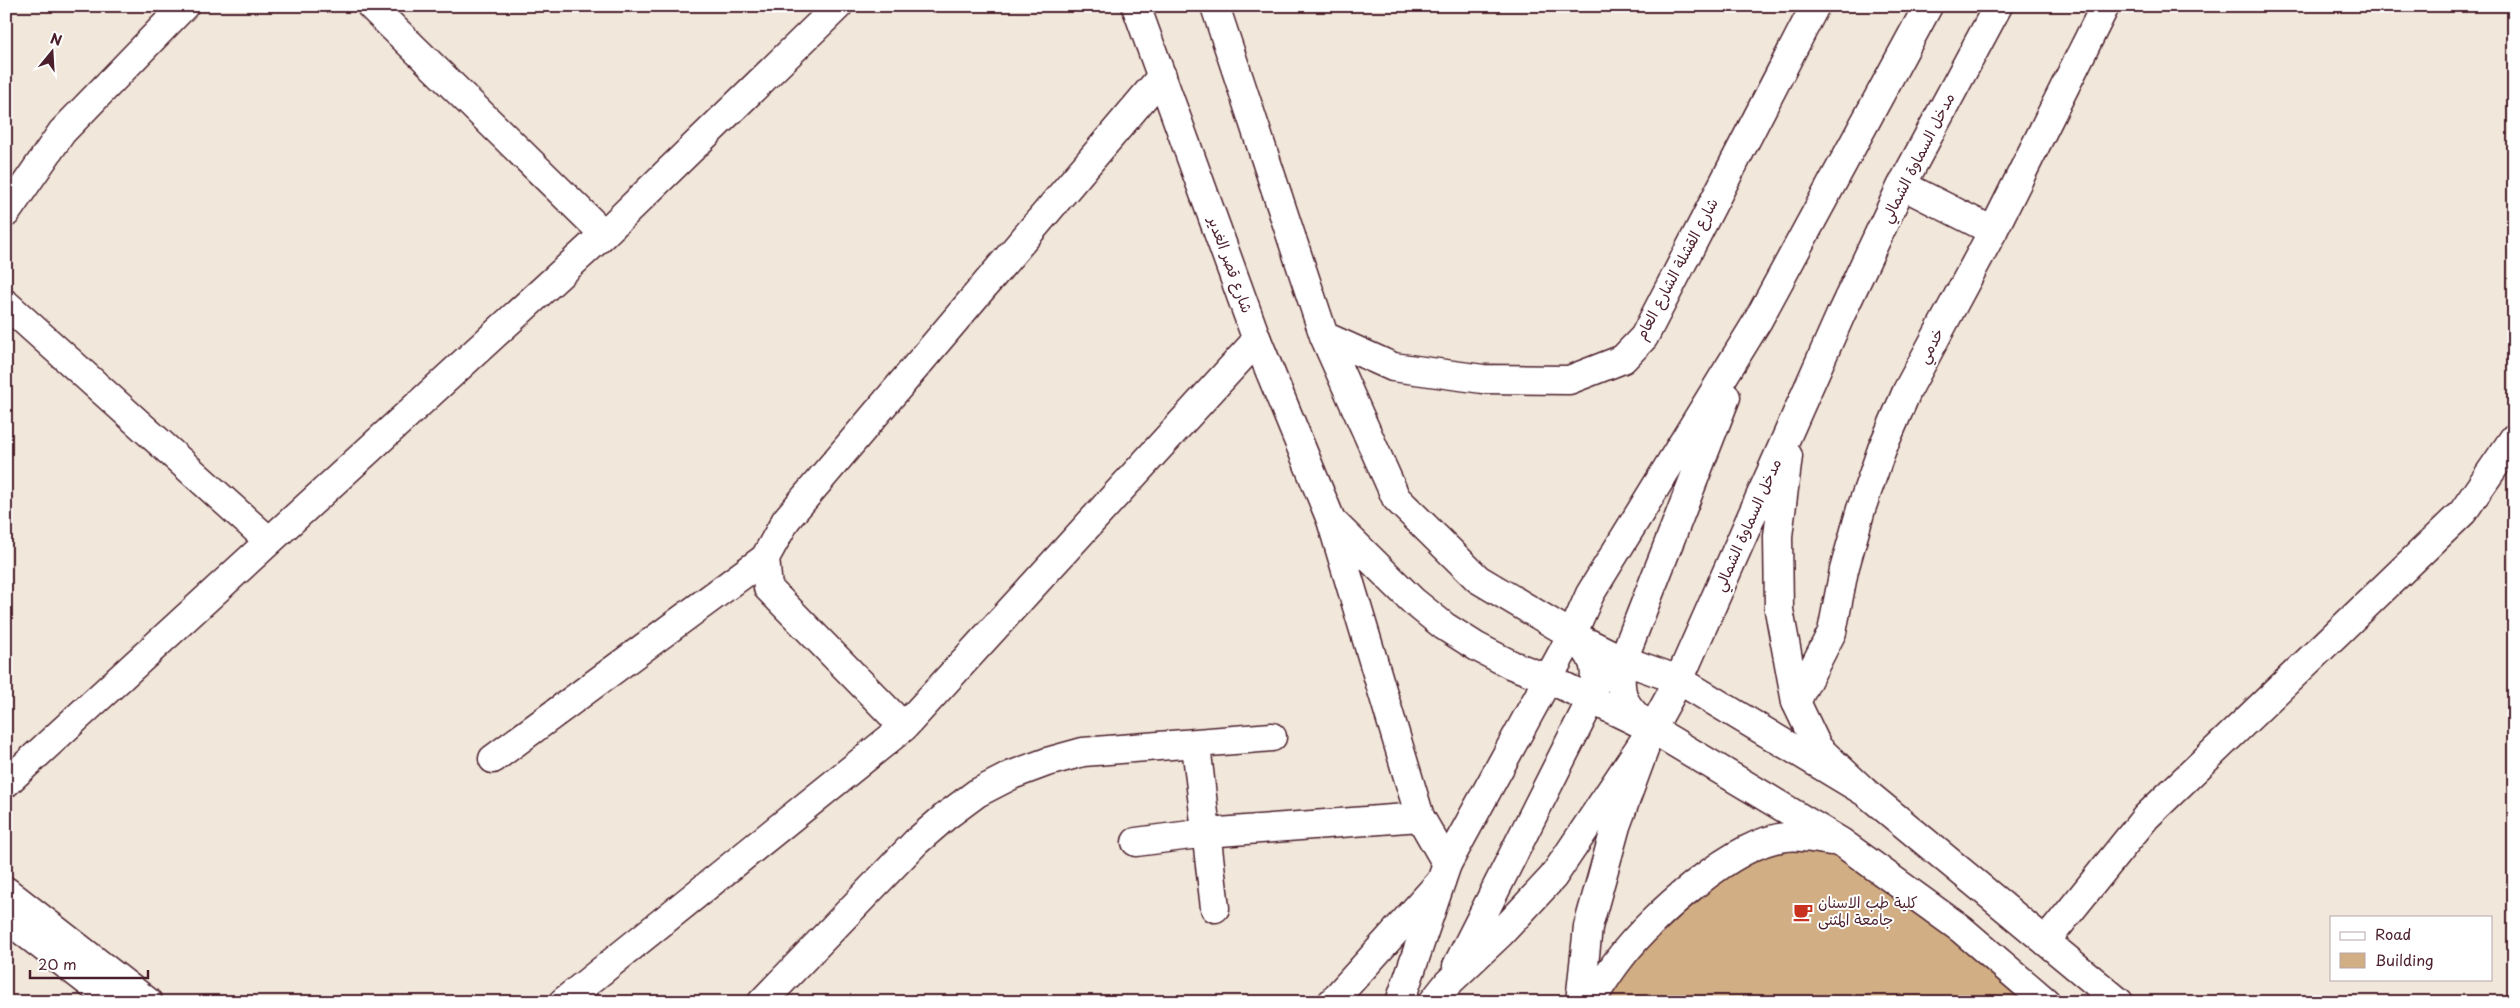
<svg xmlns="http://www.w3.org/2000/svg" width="2520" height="1008" font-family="'Playpen Sans','Playpen Sans Arabic',sans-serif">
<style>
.building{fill:#d1ae84;stroke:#4a1f2b}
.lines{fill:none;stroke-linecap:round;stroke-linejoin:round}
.minor-casing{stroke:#4a1f2b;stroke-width:31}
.major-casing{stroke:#4a1f2b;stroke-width:31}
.highway-casing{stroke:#4a1f2b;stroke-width:31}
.minor{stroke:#fff;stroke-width:28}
.major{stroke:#fff;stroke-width:28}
.highway{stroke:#fff;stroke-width:28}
.labels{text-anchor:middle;stroke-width:4;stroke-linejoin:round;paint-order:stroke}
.street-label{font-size:15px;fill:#4a1f2b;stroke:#fff}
.poi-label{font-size:15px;fill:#4a1f2b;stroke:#fff;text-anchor:start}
</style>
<rect width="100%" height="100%" fill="#f1e7da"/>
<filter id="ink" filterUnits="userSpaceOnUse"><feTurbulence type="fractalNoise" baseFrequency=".02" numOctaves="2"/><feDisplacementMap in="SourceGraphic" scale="10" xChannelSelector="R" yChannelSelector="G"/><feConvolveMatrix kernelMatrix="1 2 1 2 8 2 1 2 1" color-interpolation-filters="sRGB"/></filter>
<g filter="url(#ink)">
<path class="building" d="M1822,841L2035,1002H1596L1702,890L1755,856Z"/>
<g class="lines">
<defs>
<path id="minor" d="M371,6L604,234
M6,213L62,132L184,6
M6,304L269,541
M904,727L768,588L765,558L786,520L1162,76
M1196,745L1215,908
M493,759L765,558
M6,783L604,234L838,6
M1136,842L1206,833L1420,817
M2046,941L2146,817L2463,512L2514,438
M563,1002L904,727L1257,340
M762,1002L916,842L946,816L977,793L1012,775L1047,762L1083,752L1272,737"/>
<path id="major" d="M1136,6L1257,340L1331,520L1420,817L1447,864
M1215,6L1324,336L1396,498L1478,579L1572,635L1623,660L1679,680L1865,792L2119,1002
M1324,336L1393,367L1483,379L1569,380L1623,359L1644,337L1815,6
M1334,523L1413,601L1444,626L1477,647L1512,665L1549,679L1652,729L1841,842L1961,929L2046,1002
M1796,702L1832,632L1844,570L1861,509L1882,449L1907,391L1993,231L2105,6
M6,891L148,1002
M6,918L114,1002
M1332,1002L1441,881
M1580,1002L1588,927L1616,826L1644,750
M1590,1002C1600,987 1609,972 1620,958C1651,917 1734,842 1786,837C1801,835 1817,839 1832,841"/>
<path id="highway" d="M1902,185L1993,231
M1788,456L1778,536L1779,610L1796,702L1818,748L1865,792
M1652,729C1624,708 1616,695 1623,660L1726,397
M1457,966L1591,700C1599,669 1596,657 1572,635
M1400,1002L1447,864L1572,635L1590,594L1757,322L1928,6
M1433,1002L1448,983L1501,933L1553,877L1652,729L1679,680L1841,314L1902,185L1998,6"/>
</defs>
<use href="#minor" class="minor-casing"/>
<use href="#major" class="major-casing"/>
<use href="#highway" class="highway-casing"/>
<use href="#minor" class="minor"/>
<use href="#major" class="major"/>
<use href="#highway" class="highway"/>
</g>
</g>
<defs>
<symbol id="cafe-bare" viewBox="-9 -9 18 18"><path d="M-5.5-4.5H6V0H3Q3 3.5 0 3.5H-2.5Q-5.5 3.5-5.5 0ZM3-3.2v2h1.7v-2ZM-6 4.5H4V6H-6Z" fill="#c8321e" stroke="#fff" stroke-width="2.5" paint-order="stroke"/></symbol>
</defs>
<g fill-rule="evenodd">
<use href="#cafe-bare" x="1789" y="898" width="28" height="28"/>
</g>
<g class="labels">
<g class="street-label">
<text transform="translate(1918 158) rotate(-63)" y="5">مدخل السماوة الشمالي</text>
<text transform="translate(1230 265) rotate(70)" y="5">شارع قصر الغدير</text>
<text transform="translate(1677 269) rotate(-62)" y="5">شارع القشلة الشارع العام</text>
<text transform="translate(1931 346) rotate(-62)" y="5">خدمي</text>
<text transform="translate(1748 525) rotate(-66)" y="5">مدخل السماوة الشمالي</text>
</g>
<g class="poi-label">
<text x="1818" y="908">كلية طب الاسنان<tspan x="1818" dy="17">جامعة المثنى</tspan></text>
</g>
</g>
<rect width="2520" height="1008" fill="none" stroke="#fff" stroke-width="25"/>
<rect x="12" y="12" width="2495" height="983" fill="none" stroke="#4a1f2b" stroke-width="2" filter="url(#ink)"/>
<rect x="2330" y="916" width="162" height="65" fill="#ffffff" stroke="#b7a5aa"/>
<rect x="2340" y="932" width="25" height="8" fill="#ffffff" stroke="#b7a5aa"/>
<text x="2375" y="940" font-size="15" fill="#4a1f2b">Road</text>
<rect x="2340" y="953" width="25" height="15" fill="#d1ae84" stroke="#b7a5aa"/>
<text x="2375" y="966" font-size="15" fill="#4a1f2b">Building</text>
<g transform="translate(52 52) rotate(18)" stroke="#ffffff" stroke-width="4" paint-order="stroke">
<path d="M0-4L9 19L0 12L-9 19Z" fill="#4a1f2b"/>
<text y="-8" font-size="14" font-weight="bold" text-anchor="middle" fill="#4a1f2b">N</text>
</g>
<path d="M30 970v8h118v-8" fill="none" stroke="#4a1f2b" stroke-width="2.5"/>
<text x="38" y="970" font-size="15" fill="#4a1f2b" stroke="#ffffff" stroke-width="4" paint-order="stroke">20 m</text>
</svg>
